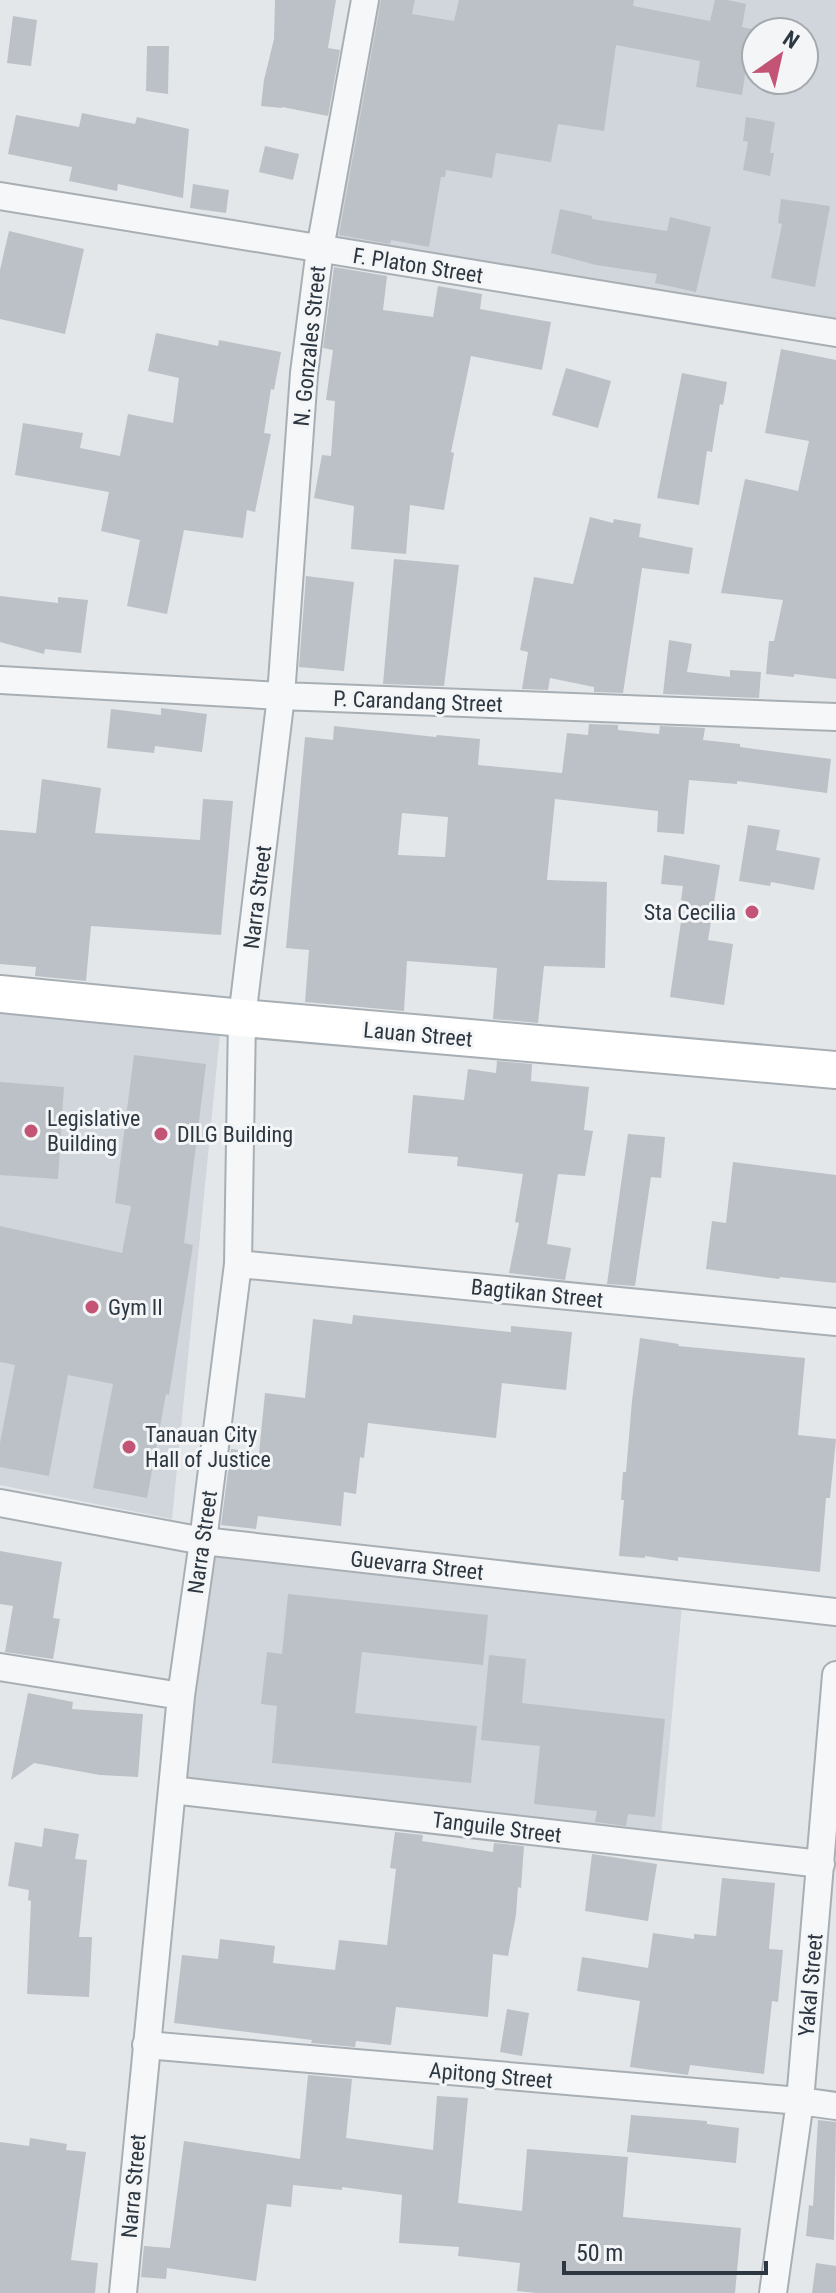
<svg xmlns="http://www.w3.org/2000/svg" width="836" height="2293" font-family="'Roboto Condensed',sans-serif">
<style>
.built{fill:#d1d6dc;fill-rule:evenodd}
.building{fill:#bbc1c6;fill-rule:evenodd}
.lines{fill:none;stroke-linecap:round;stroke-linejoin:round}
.street-casing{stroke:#a8afb4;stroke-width:30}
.secondary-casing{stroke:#a8afb4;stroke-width:40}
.street{stroke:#f5f7f8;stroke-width:26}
.secondary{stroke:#fff;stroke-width:36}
.poi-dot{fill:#c35475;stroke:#f3f5f7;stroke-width:3}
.labels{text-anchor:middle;stroke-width:6;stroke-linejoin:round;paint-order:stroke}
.street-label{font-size:22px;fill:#2c3741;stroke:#f3f5f7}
.poi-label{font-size:22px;fill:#2c3741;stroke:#f3f5f7;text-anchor:start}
</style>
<rect width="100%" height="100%" fill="#e3e7ea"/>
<path class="built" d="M364,0H836V333L320,249ZM756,32H804V80H756Z
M0,1011L220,1034L172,1519L0,1485Z
M203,1541L683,1595L660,1846L172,1790Z"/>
<path class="building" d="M275,0H336L328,48L340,50L328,116L282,107V108L261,106L264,80L274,39Z
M381,0H415L412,14L454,21L459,0H634L633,6L710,21L715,0H727L746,4L742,27L752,29L742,95L696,87L700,61L616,45L604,131L558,124L551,162L496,153L492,178L446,170L445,177H441L429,247L391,240L390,244L339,235Z
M13,16L37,20L31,66L7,63Z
M147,46H169L168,94L146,91Z
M82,113L135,124L137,117L189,129L183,198L118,184L117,191L69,181L72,167L8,154L16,115L79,127Z
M746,117L775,122L770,153H774L770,176L743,170L748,142L743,141Z
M265,146L299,154L293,180L259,172Z
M193,184L229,190L226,213L190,208Z
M781,199L830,206L815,287L771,278L782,224L778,223Z
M560,209L592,216V219L667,231L670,217L711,227L696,292L655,283L657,274L596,265L551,253Z
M9,231L84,249L65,334L0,319V270Z
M334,267L387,276L383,310L433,317L438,286L482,294L480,309L551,322L542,370L471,356L451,452L454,453L444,510L410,505L406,554L351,549L354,506L314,498L322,455L331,456L335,401L326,400L333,350L323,348Z
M156,333L218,346L219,340L281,352L274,390L271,389L264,433L271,434L255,512L247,510L243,538L184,530L167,614L127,606L140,540L101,531L109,492L15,475L23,423L83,433L80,448L120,456L128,414L173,423L179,378L148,371Z
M781,349L836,360V679L794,674V677L766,674L769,641H774L783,600L721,593L745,479L798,491L809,441L765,433Z
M566,368L611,381L598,428L552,415Z
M682,373L727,382L723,405L720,404L712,452L707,451L699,505L657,498Z
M590,517L613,523L614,519L641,524L639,537L693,548L689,574L642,568L623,693L594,692V687L550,678L548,690L522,689L528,652L520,650L534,577L573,584Z
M394,559L459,565L444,686L383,684Z
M306,576L354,582L344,671L299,667Z
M0,596L58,603V597L88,600L81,653L45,649L44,654L0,642Z
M669,640L692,644L687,672L730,677V670L761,672L759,698L663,694Z
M161,708L207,714L202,752L155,746L154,753L107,748L111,709L161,715Z
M589,724L618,725V730L659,734L660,726L705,728L703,740L740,744V747L831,759L827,793L737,781V784L689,780L684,834L657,832L658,811L555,799L547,880L607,882L605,968L544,966L538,1023L493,1019L497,968L407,961L404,1011L305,1002L309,950L286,948L305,737L333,740L334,726L436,737L437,735L480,739L478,765L562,773L567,733L588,735ZM402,813L448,817L445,857L398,855Z
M42,779L101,788L95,833L200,840L203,799L233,801L221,935L91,926L86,981L35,976L36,967L0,964V830L36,833Z
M748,825L780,830L776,850L820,858L814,890L771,882L770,886L739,881Z
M664,855L720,865L708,940L733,944L724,1005L670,997L684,901L681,900L683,886L661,884Z
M134,1055L206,1064L184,1243L193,1245L169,1395L166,1394L147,1498L93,1488L113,1384L68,1375L49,1476L0,1467V1443L15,1365L0,1362V1226L122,1253L131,1206L115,1203Z
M497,1061L532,1064L531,1081L589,1087L584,1130L593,1131L585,1176L558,1174L547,1244L571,1248L565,1280L509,1273L519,1223L515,1222L523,1174L457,1166L458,1157L408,1153L413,1095L464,1100L468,1069L496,1073Z
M0,1082L64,1087L58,1179L0,1175Z
M628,1134L665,1137L661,1178L651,1177L635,1286L607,1284Z
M733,1162L836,1175V1283L780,1277L779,1279L706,1269L712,1221L726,1223Z
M353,1315L511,1332V1326L572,1332L566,1390L502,1383L496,1438L368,1423L364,1458L360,1457L356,1494L344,1492L341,1526L258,1516L256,1529L221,1525L231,1449L259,1453L265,1393L305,1398L313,1319L352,1324Z
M640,1338L679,1344L678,1346L805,1358L798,1435L836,1439L830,1498H826L820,1572L678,1557V1561L645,1556V1558L619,1556L624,1500H621L623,1472H626L632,1401Z
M0,1551L62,1562L53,1618L60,1619L53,1659L5,1652L13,1606L0,1604Z
M288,1594L488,1615L483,1665L362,1652L355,1713L477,1726L471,1783L272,1763L277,1706L261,1704L267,1652L282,1654Z
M489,1655L526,1659L522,1703L665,1719L655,1817L628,1814L626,1826L595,1822L597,1811L534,1804L540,1746L481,1740Z
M28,1693L73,1702L72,1709L143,1714L138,1777L100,1775L34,1763L11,1780Z
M44,1828L79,1834L75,1859L87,1860L79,1937H92L89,1997L27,1994L31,1901L28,1900L29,1890L8,1886L15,1842L42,1847Z
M395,1832L423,1835L422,1841L493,1852L494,1843L524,1846L521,1888L518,1887L516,1915L508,1956L493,1954L488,2017L396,2007L391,2045L356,2041L355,2047L311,2043L312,2040L174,2023L182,1955L218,1959L220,1939L275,1946L273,1963L335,1970L339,1940L387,1945L396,1869L390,1868Z
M592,1854L657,1864L648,1921L585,1911Z
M722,1878L775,1883L769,1949L783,1950L778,2002L772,2001L764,2074L690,2065L688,2075L630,2067L640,2001L577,1991L582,1957L648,1968L653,1933L694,1939V1934L716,1936Z
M507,2009L529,2013L522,2056L500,2052Z
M308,2075L352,2079L346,2138L433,2150L437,2096L468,2098L458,2203L522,2211L527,2149L628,2157L623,2217L741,2228L735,2293H537L517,2291L520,2263L458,2256L459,2247L399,2243L402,2195L342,2187V2190L293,2185L291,2207L267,2204L256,2281L167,2268L166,2279L141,2277L144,2246L170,2248L184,2141L300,2159Z
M631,2115L707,2121V2124L739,2128L736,2163L627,2152Z
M818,2120L836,2122L834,2240L806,2236L809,2205L813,2206Z
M30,2138L67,2144L66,2150L86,2152L71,2260L98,2263L95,2293H0V2142L29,2146Z
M816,2263L836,2266V2293H812Z"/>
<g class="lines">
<defs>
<path id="street" d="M0,196L836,333
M0,680L281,696L836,717
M238,1264L836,1322
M0,1503L203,1541L836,1612
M0,1667L181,1696
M172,1790L821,1864
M146,2045L800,2101L836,2106
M123,2293L181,1696L203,1541L238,1264L242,1018L281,696L304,373L320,249L365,0
M773,2293L800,2101L836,1675"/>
<path id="secondary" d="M0,994L242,1018L836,1070"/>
</defs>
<use href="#street" class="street-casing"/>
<use href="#secondary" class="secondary-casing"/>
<use href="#street" class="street"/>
<use href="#secondary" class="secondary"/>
</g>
<g class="poi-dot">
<circle cx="752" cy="912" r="8"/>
<circle cx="31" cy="1131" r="8"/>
<circle cx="161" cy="1134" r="8"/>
<circle cx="92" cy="1307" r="8"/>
<circle cx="129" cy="1447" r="8"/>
</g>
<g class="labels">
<g class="street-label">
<text transform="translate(418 265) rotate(9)" y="8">F. Platon Street</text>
<text transform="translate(309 346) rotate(-84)" y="8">N. Gonzales Street</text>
<text transform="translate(418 701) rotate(2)" y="8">P. Carandang Street</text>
<text transform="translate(257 897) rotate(-83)" y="8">Narra Street</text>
<text transform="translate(418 1034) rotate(5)" y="8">Lauan Street</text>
<text transform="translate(537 1293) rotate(6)" y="8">Bagtikan Street</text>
<text transform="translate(202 1542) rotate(-82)" y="8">Narra Street</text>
<text transform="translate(417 1565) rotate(6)" y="8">Guevarra Street</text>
<text transform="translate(497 1827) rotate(7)" y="8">Tanguile Street</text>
<text transform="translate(810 1985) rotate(-85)" y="8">Yakal Street</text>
<text transform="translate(491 2075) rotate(5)" y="8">Apitong Street</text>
<text transform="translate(133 2186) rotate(-85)" y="8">Narra Street</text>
</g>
<g class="poi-label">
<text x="736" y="920" text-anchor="end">Sta Cecilia</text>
<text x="47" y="1126">Legislative<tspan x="47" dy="25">Building</tspan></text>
<text x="177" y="1142">DILG Building</text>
<text x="108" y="1315">Gym II</text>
<text x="145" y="1442">Tanauan City<tspan x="145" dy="25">Hall of Justice</tspan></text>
</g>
</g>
<g transform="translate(780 56) rotate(34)"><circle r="38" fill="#f3f5f7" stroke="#a3a9ae" stroke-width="2"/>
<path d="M0-6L14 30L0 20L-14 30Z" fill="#c35475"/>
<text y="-12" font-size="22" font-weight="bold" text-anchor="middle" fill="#2c3741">N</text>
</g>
<path d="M564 2261v12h202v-12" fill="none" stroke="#2c3741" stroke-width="4"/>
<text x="576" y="2261" font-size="24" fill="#2c3741" stroke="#f3f5f7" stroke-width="6" paint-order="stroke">50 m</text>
</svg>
